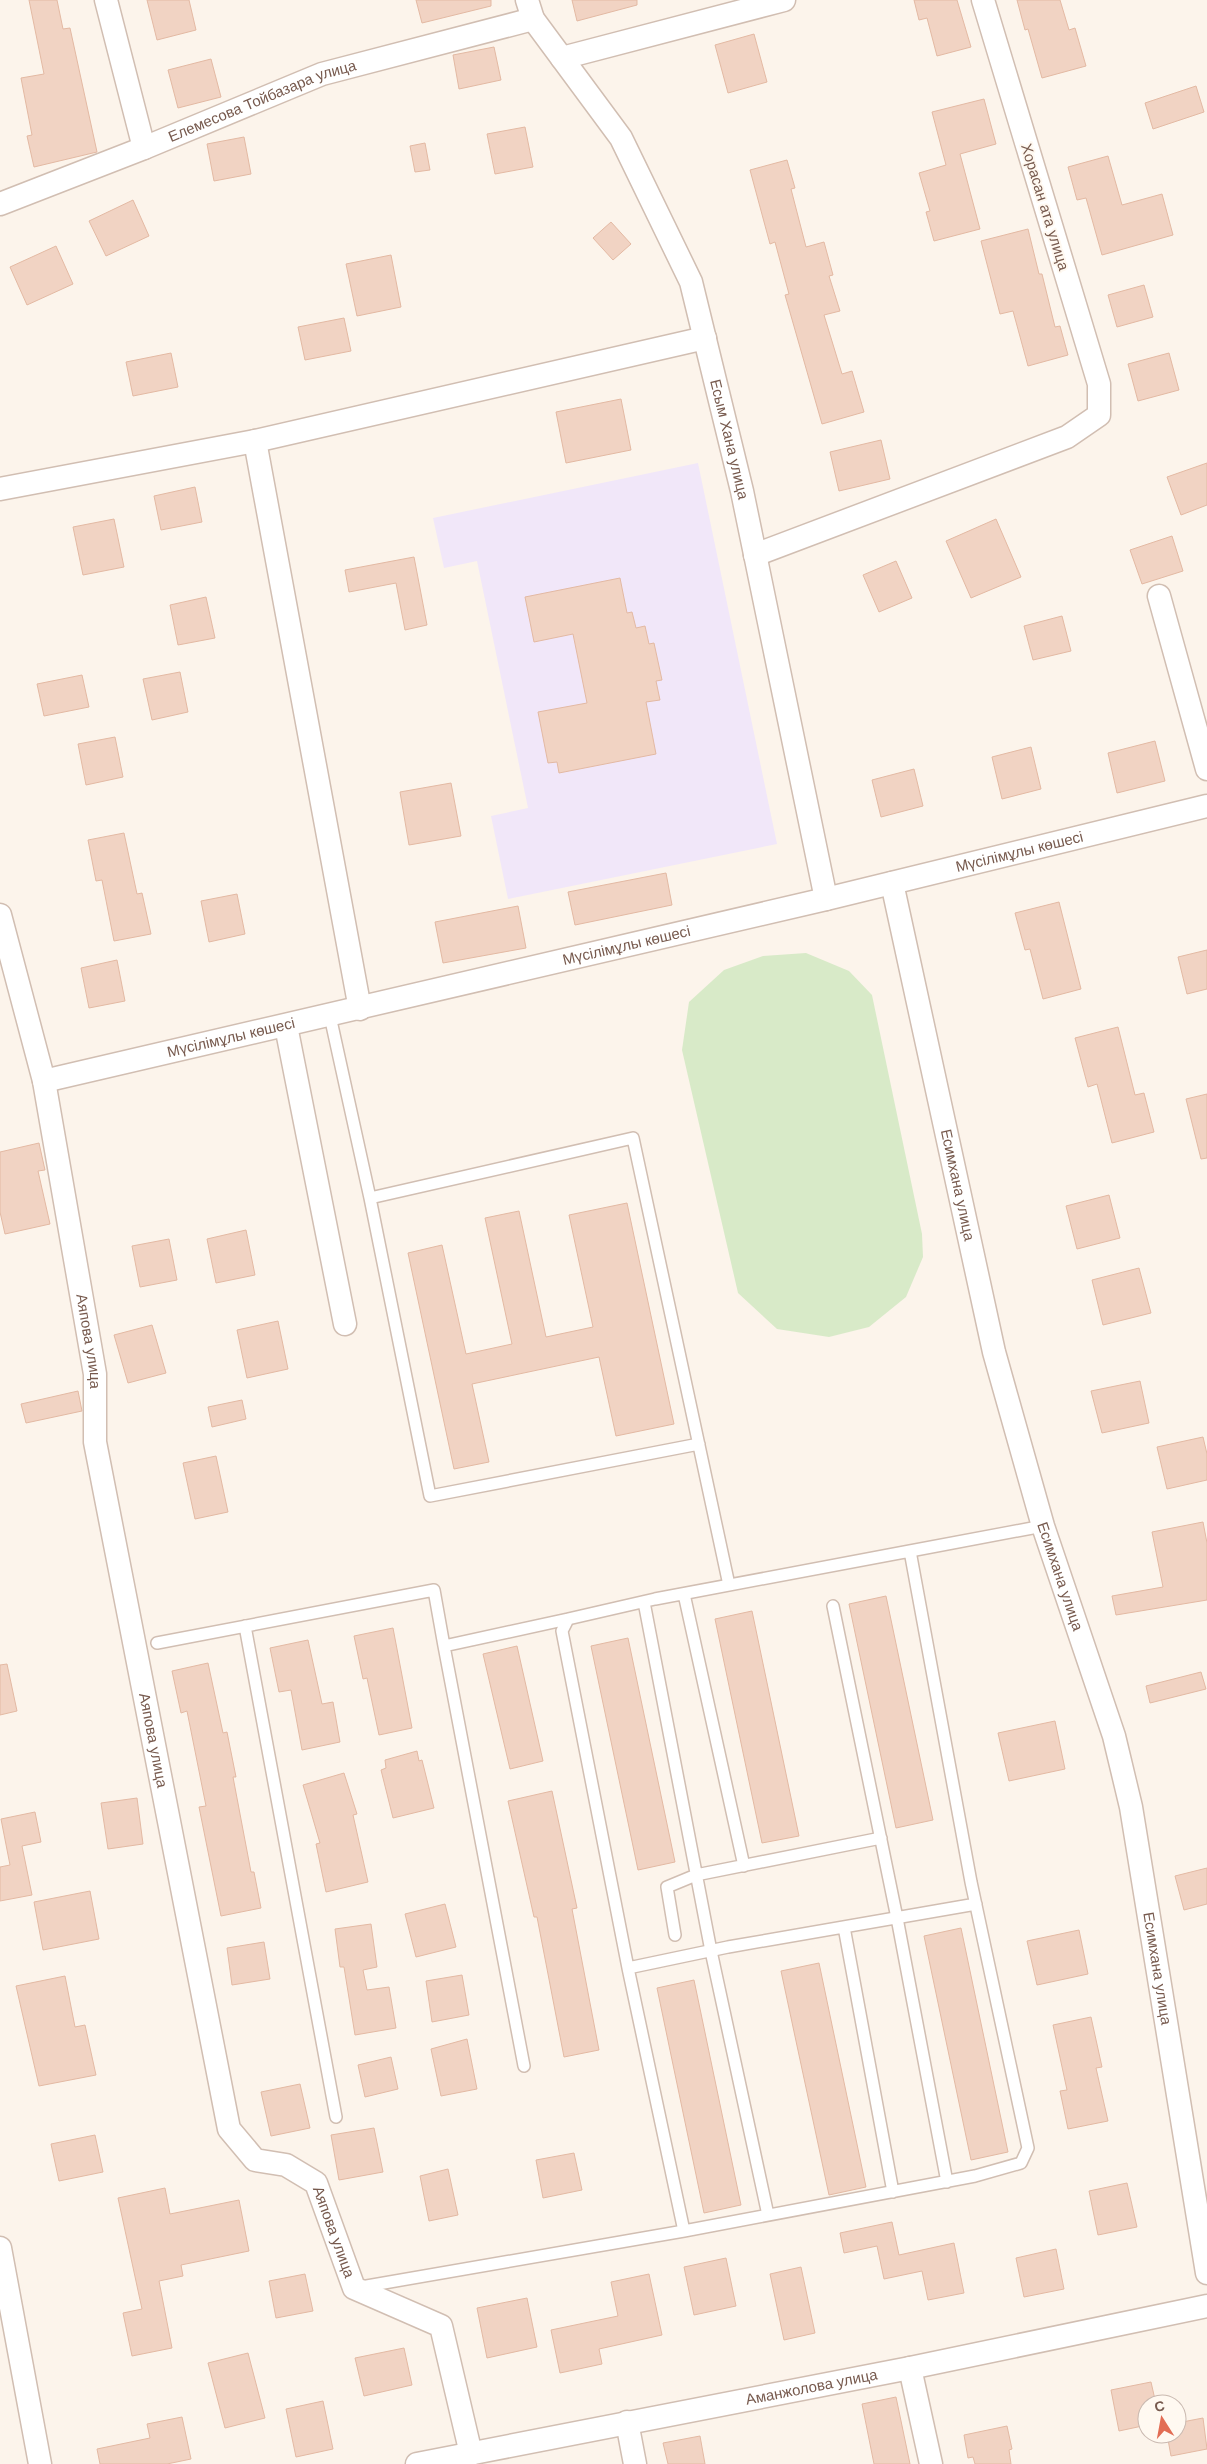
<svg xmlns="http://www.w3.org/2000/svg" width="1207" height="2464" font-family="Arial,sans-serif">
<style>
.education{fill:#f1e7f9}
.green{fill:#d8eac8}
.building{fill:#f1d3c3;stroke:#e3b9a3}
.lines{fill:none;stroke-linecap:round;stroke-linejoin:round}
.service-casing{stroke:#d1beb2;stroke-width:14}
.minor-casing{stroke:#d1beb2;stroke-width:25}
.service{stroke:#fff;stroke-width:11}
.minor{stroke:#fff;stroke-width:22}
.labels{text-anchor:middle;stroke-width:4;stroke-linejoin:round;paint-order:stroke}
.street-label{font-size:15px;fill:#775a4e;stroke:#fff9f1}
</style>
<rect width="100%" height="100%" fill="#fcf4eb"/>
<path class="education" d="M698,463L777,844L508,899L491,816L528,808L477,561L444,568L433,518Z"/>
<path class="green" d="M806,953L849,971L872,995L922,1234L923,1257L906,1297L869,1327L829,1337L777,1329L738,1293L682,1050L689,1002L724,970L763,956Z"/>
<path class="building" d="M29,0H57L63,29L70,28L97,152L34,167L27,136L32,135L21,78L44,74Z
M147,0H189L196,30L157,40Z
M416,0H491V6L422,23Z
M572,0H637V5L577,21Z
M914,0H957L971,47L937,56L927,18L919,20Z
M1017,0H1060L1069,30L1075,28L1086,66L1042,78L1028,29L1025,30Z
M754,34L767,82L728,93L715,45Z
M494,47L501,80L459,89L453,55Z
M211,59L221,97L178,108L168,70Z
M1196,86L1204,112L1153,129L1145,103Z
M984,99L996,144L960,154L980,229L934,241L926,212L930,211L919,173L946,165L932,112Z
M525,127L533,167L495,174L487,134Z
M244,137L251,174L214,181L207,144Z
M425,143L430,170L415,172L410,146Z
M1108,156L1122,205L1162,194L1173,235L1102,255L1086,198L1077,200L1068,167Z
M787,160L795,188L791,189L806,247L824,242L833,275L829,276L840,311L824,315L842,374L852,371L864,412L822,424L785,295L789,294L775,242L770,244L750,170Z
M133,200L149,236L106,256L89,221Z
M611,222L631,244L613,260L593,238Z
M1028,229L1039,274H1042L1055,327L1060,326L1068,355L1028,366L1013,311L1000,314L981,241Z
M56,246L73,284L27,305L10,267Z
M391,255L401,307L357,316L346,264Z
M1144,285L1153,317L1117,327L1108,295Z
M344,318L351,351L305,360L298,327Z
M171,353L178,387L133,396L126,362Z
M1169,353L1179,390L1138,401L1128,364Z
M621,399L631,450L566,463L556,412Z
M881,440L890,479L839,491L830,452Z
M1207,463V505L1181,515L1167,477Z
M195,487L202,522L161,530L154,496Z
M114,519L124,567L83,575L73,527Z
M996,519L1021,577L971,598L946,541Z
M1172,536L1183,571L1142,584L1130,550Z
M414,557L427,625L405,630L396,583L349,592L345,570Z
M896,561L912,598L879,612L863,575Z
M620,578L627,613L632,612L636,628L645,626L649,644L654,643L662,680L656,681L660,700L646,702L656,754L559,773L557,762L548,763L538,712L587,703L573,634L534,642L525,597Z
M206,597L215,638L178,645L170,605Z
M1062,616L1071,651L1033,660L1024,626Z
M180,672L188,712L152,720L143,679Z
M82,675L89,707L44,716L37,684Z
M115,737L123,777L86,785L78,744Z
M1155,741L1165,781L1117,793L1108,753Z
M1031,747L1041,789L1002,799L992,757Z
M914,769L923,806L881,817L872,780Z
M451,783L461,836L409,845L400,792Z
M124,833L137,894L142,893L151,934L114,941L102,880L96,881L88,840Z
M666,873L672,905L575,925L568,892Z
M237,894L245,934L209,942L201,901Z
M1059,902L1081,989L1043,999L1030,949L1025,950L1015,913Z
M518,906L526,948L443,963L435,922Z
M1207,950V989L1187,994L1178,957Z
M117,960L125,1001L89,1008L81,968Z
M1118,1027L1135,1095L1144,1093L1154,1132L1112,1143L1097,1084L1088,1087L1075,1038Z
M1207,1094V1158L1201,1159L1186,1099Z
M39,1143L45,1170L38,1171L50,1224L5,1234L0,1212V1152Z
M1109,1195L1120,1238L1077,1249L1066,1206Z
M627,1203L674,1424L616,1436L599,1357L472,1384L489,1462L454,1469L408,1253L442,1245L466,1354L512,1344L485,1218L519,1211L546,1337L593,1327L569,1215Z
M246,1230L255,1275L216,1283L207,1239Z
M169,1239L177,1280L140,1287L132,1246Z
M1139,1268L1151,1313L1103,1325L1092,1280Z
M278,1321L288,1369L247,1378L237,1330Z
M152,1325L166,1373L128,1383L114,1335Z
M1140,1381L1149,1423L1102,1433L1091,1391Z
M78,1391L82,1411L26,1423L21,1404Z
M242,1400L246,1419L212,1427L208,1407Z
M1203,1437L1207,1454V1480L1167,1489L1157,1447Z
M216,1456L228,1512L195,1519L183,1463Z
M1203,1522L1207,1543V1600L1116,1615L1112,1596L1163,1587L1152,1532Z
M886,1596L933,1820L896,1828L849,1604Z
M752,1611L799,1836L762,1843L715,1619Z
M393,1628L412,1728L379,1735L367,1678L363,1679L354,1636Z
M628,1638L675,1862L638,1870L591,1646Z
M308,1640L322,1704L333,1702L340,1742L302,1750L291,1690L279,1692L270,1648Z
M517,1646L543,1761L510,1769L483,1654Z
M208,1663L223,1733L227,1732L236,1777H233L251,1872H254L261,1908L221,1916L199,1807L206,1806L187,1711L181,1713L172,1671Z
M7,1664L17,1711L0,1715V1665Z
M1201,1672L1206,1689L1150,1703L1146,1686Z
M1055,1721L1065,1769L1009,1781L998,1733Z
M417,1751L419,1761L422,1760L434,1808L393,1818L381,1770L386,1768L385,1760Z
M344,1773L357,1814L353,1815L368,1882L326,1892L316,1844L320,1843L303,1785Z
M552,1791L577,1908L572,1909L599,2050L564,2057L537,1917H534L508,1801Z
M137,1798L143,1844L108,1849L101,1803Z
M35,1812L41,1842L22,1846L32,1895L0,1901V1867L10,1865L1,1819Z
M1207,1868V1904L1184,1910L1175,1876Z
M90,1891L99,1939L43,1950L34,1902Z
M445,1904L456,1947L416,1957L405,1914Z
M371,1924L377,1967L363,1970L367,1990L389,1987L396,2028L355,2035L344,1967H340L335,1929Z
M961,1928L1008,2152L971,2160L924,1936Z
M1079,1930L1088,1974L1037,1985L1027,1941Z
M264,1942L270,1979L232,1985L227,1948Z
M819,1963L866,2187L829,2195L781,1971Z
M462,1975L469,2015L432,2022L426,1981Z
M65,1976L75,2027L85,2025L96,2075L39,2086L16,1986Z
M694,1980L741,2205L704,2213L657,1988Z
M1091,2017L1102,2067L1096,2068L1108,2121L1068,2129L1060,2091L1067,2090L1053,2025Z
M467,2039L477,2089L441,2096L431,2049Z
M391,2057L398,2089L365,2097L358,2065Z
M300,2084L310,2128L271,2136L261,2092Z
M374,2128L383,2172L339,2180L331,2135Z
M95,2135L103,2172L59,2181L51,2144Z
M574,2153L582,2190L543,2198L536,2160Z
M448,2169L458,2215L429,2221L420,2176Z
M1127,2183L1137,2227L1098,2235L1089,2191Z
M165,2188L170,2214L239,2200L249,2251L181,2265L183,2276L159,2281L172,2348L132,2356L123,2313L142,2309L118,2198Z
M892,2222L899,2255L954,2243L964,2293L928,2300L922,2271L884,2279L877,2246L844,2253L840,2233Z
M1056,2249L1064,2289L1024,2297L1016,2258Z
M726,2258L736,2306L694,2315L684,2267Z
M801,2267L815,2333L784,2340L770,2274Z
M305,2274L313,2311L276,2318L269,2281Z
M649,2274L662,2335L599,2349L602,2364L560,2373L551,2330L618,2316L611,2282Z
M527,2298L537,2347L487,2358L477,2308Z
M404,2348L412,2385L364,2396L355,2358Z
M248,2353L265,2418L225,2428L208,2363Z
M1151,2382L1156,2404H1147V2425L1119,2431L1111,2390Z
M896,2397L910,2464H874L862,2404Z
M323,2401L333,2449L296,2457L286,2409Z
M182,2417L191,2459L167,2464H100L97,2449L150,2438L147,2424Z
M1203,2418L1207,2449L1171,2456L1167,2434H1177V2423Z
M1007,2426L1012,2449L1009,2450L1011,2464H975L973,2457L968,2458L964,2435Z
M700,2436L705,2464H668L663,2443Z"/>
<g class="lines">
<defs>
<path id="service" d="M330,1016L370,1198
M699,1444L430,1496L370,1198L633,1138L729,1585
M684,1594L744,1866
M644,1602L711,1951L768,2215
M833,1606L897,1918L947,2182
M245,1626L336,2117
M157,1643L434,1590L444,1646L568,1619
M444,1646L524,2066
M844,1927L893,2192
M675,1935L667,1887L696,1875L881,1838
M628,1968L562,1631L568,1619L655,1599L910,1551
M684,2231L628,1968L728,1947L976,1904
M361,2287L684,2231L975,2176L1021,2163L1028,2148L971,1882L910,1551L1043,1526"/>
<g id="minor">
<path d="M106,0L144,148"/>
<path id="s1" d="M527,0L533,19L621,138L691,282L742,491L826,899"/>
<path d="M562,58L784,0"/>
<path id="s2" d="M0,204L144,148L322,74L533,19"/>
<path d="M255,441L360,1009"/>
<path d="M0,489L255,441L705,338"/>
<path d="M755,555L1067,437L1099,415V384L983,0"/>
<path d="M1159,596L1207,769"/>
<path id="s3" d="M892,883L994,1352L1043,1526L1114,1736L1131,1807L1207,2273"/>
<path id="s4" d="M0,915L44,1081L95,1374V1442L229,2129L255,2160L286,2165L316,2183L354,2288L441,2326L471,2454"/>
<path d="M286,1026L345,1324"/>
<path id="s5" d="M44,1081L826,899L1207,806"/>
<path d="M0,2248L40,2464"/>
<path d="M910,2368L931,2464"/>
<path d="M627,2422L635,2464"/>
<path id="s6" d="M417,2464L910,2368L1207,2306"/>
</g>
</defs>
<use href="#service" class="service-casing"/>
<use href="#minor" class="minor-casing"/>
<use href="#service" class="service"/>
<use href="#minor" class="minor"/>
</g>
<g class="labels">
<g class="street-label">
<text dy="5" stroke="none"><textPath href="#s2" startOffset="282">Елемесова Тойбазара улица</textPath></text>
<text transform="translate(1045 207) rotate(73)" y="5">Хорасан ата улица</text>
<text dy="5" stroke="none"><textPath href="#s1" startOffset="490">Есым Хана улица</textPath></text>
<text dy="5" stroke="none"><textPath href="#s5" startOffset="1002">Мүсілімұлы көшесі</textPath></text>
<text dy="5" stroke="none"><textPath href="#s5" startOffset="598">Мүсілімұлы көшесі</textPath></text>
<text dy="5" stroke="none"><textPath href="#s5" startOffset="192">Мүсілімұлы көшесі</textPath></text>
<text dy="5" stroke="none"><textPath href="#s3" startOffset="309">Есимхана улица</textPath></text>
<text dy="5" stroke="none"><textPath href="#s4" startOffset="436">Аяпова улица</textPath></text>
<text dy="5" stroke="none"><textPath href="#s3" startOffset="714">Есимхана улица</textPath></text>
<text dy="5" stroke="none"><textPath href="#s4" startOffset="841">Аяпова улица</textPath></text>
<text dy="5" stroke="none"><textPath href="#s3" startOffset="1119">Есимхана улица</textPath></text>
<text dy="5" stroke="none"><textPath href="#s4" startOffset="1396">Аяпова улица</textPath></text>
<text dy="5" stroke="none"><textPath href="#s6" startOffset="402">Аманжолова улица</textPath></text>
</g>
</g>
<g transform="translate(1162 2419) rotate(349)"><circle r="24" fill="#fff9f1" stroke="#c9b9b0"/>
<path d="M0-4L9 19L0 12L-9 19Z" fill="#e26d54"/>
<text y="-8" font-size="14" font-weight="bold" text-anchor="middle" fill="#775a4e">С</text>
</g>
</svg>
